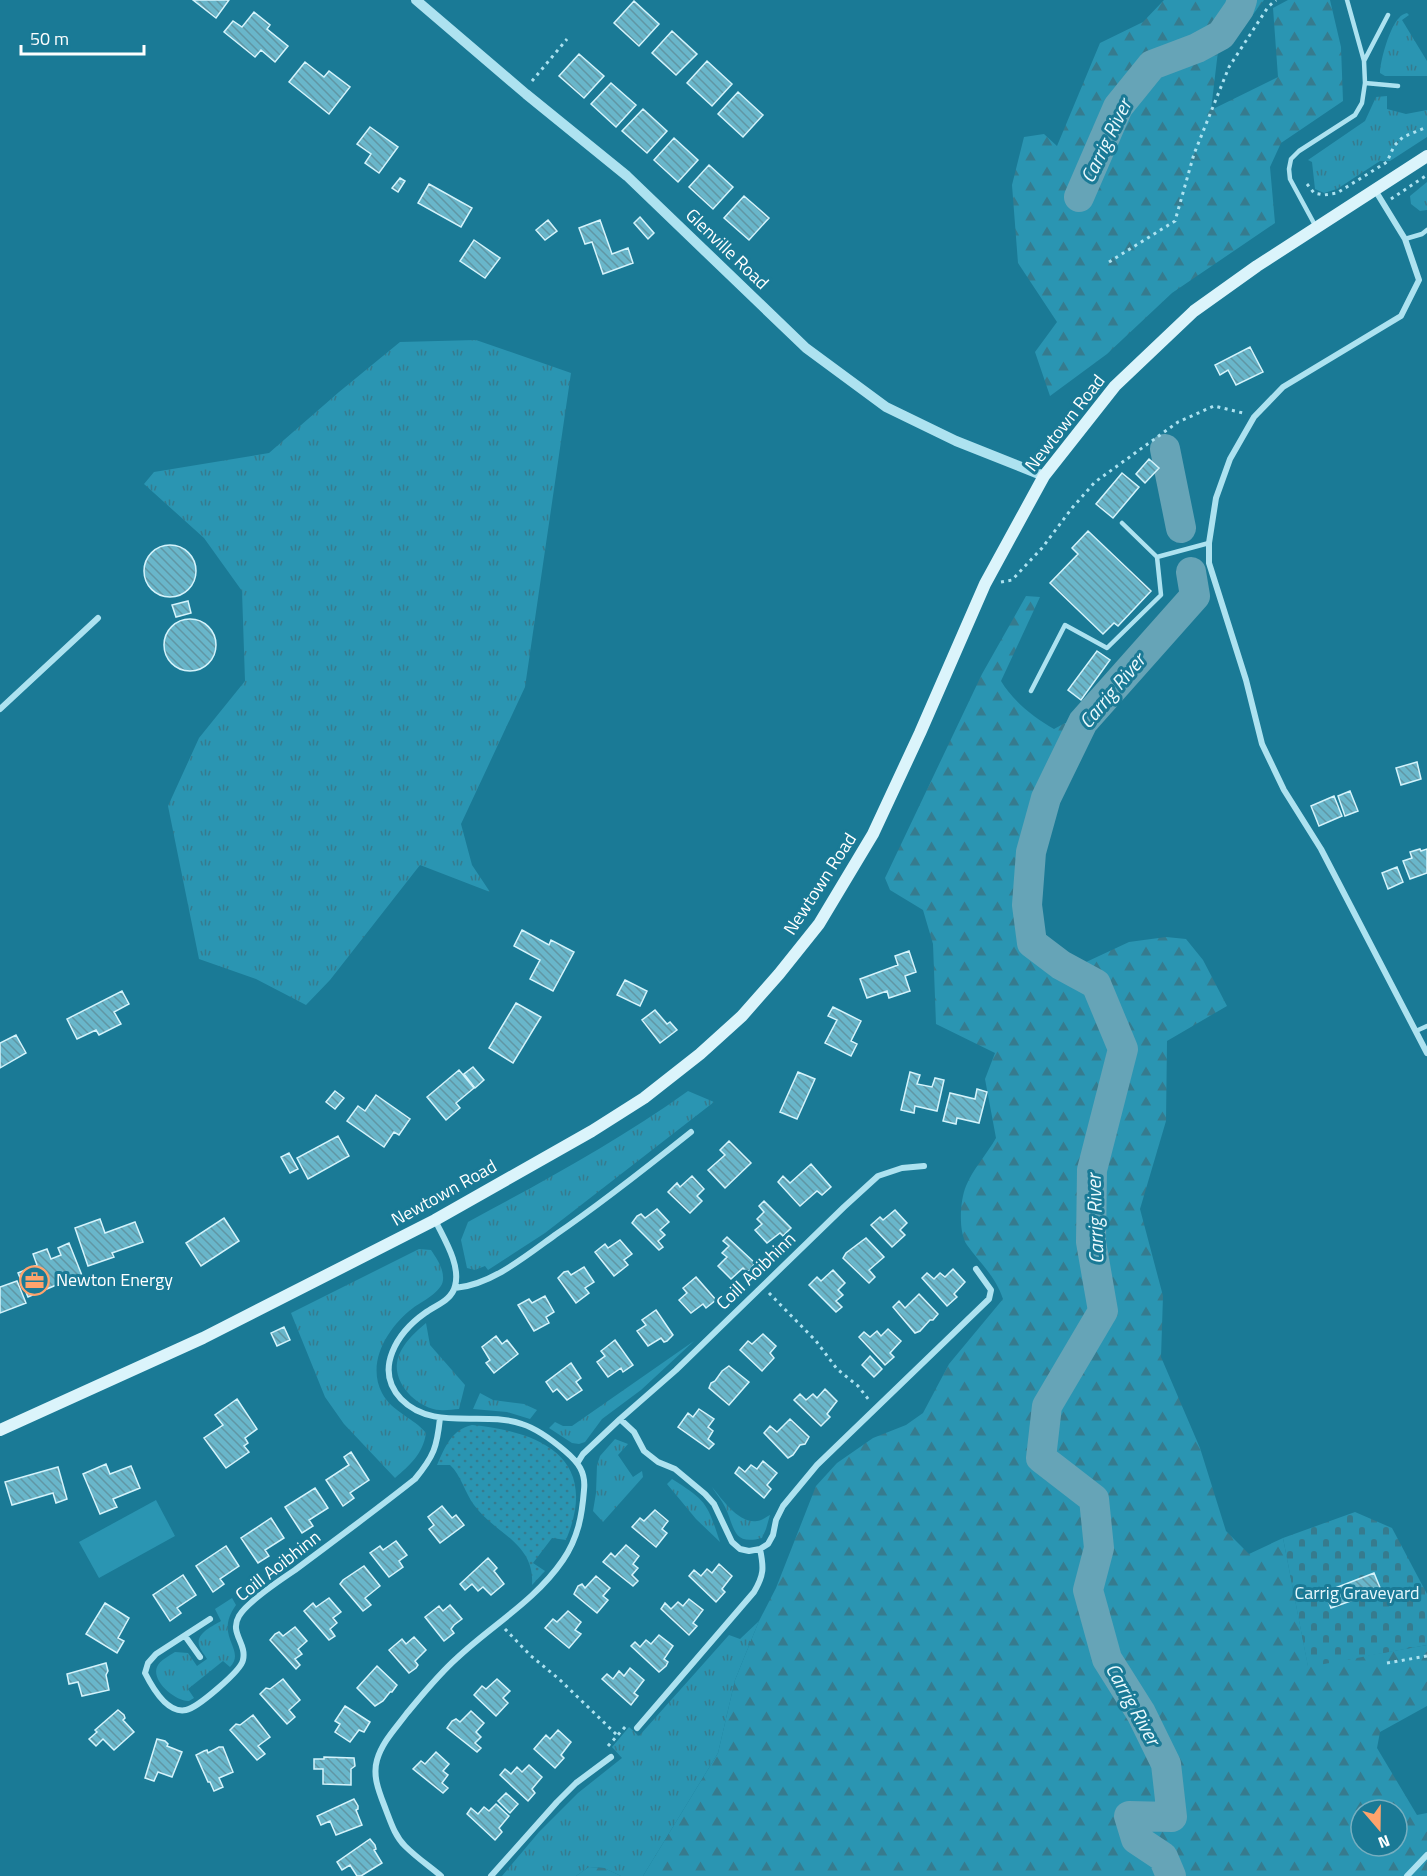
<svg xmlns="http://www.w3.org/2000/svg" width="1427" height="1876" font-family="'Titillium Web',sans-serif">
<style>
.grass{fill:url(#grass-tufts)}
.forest{fill:url(#forest-firs);fill-rule:evenodd}
.cemetery{fill:url(#cemetery-stones)}
.park{fill:url(#park-dots)}
.pitch{fill:#2a95b2}
.lines{fill:none;stroke-linecap:round;stroke-linejoin:round}
.river{stroke:#66a4b7;stroke-width:30}
.building{fill:url(#building-back-hatch);stroke:#d4f3fb;stroke-width:1.5}
.path{stroke:#ade2f0;stroke-width:3;stroke-dasharray:3 4.5;stroke-linecap:butt}
.service{stroke:#ade2f0;stroke-width:4.5}
.minor{stroke:#ade2f0;stroke-width:6}
.tertiary{stroke:#ade2f0;stroke-width:10}
.secondary{stroke:#dbf4fb;stroke-width:12}
.labels{text-anchor:middle;stroke-width:6;stroke-linejoin:round;paint-order:stroke}
.street-label{font-size:18px;fill:#fff;stroke:#1a7a96}
.poi-label{font-size:18px;fill:#fff;stroke:#1a7a96;text-anchor:start}
.park-label{font-size:18px;fill:#e7f8fd;stroke:#1a7a96}
.water-label{font-size:20px;font-style:italic;fill:#eaf9fd;stroke:#1a7a96}
</style>
<defs>
<pattern id="grass-tufts" width="24" height="20" patternUnits="userSpaceOnUse" patternTransform="scale(1.5)"><rect width="24" height="20" fill="#2a95b2"/><path d="M3 7l-1-3M5 7V3M7 7l1-3M15 17l-1-3M17 17v-4M19 17l1-3" fill="none" stroke="#367b8e"/></pattern>
<pattern id="forest-firs" width="22" height="20" patternUnits="userSpaceOnUse" patternTransform="scale(1.5)"><rect width="22" height="20" fill="#2a95b2"/><path d="M5 1l3.5 6h-7zM16 11l3.5 6h-7z" fill="#367b8e"/></pattern>
<pattern id="cemetery-stones" width="16" height="16" patternUnits="userSpaceOnUse" patternTransform="scale(1.5)"><rect width="16" height="16" fill="#2a95b2"/><path d="M2 7V4a2 2 0 0 1 4 0v3zM10 15v-3a2 2 0 0 1 4 0v3z" fill="#367b8e"/></pattern>
<pattern id="park-dots" width="8" height="8" patternUnits="userSpaceOnUse" patternTransform="scale(1.5)"><rect width="8" height="8" fill="#2a95b2"/><path d="M2 2h.1M6 6h.1" fill="none" stroke="#367b8e" stroke-width="1.8" stroke-linecap="round"/></pattern>
<pattern id="building-back-hatch" width="6" height="6" patternUnits="userSpaceOnUse" patternTransform="scale(1.5)"><rect width="6" height="6" fill="#69b6ca"/><path d="M-1 5l2 2M0 0l6 6M5-1l2 2" fill="none" stroke="#6096a4"/></pattern>
</defs>
<rect width="100%" height="100%" fill="#1a7a96"/>
<path class="grass" d="M1407,13L1409,15L1402,20L1427,61V76H1385L1380,73C1380,61 1390,26 1399,18C1401,15 1404,14 1407,13Z
M1387,96V109L1406,114L1427,110V137L1390,161H1380L1337,189L1324,193L1315,189L1312,162L1308,160L1365,121L1376,97Z
M1427,182V210L1420,211L1411,204L1410,196Z
M476,340L571,373L525,687L461,824L472,865L490,892L420,865L330,980L306,1005L256,979L199,959L168,806L199,738L245,681L242,591L204,538L144,484L154,472L269,453L339,392L400,342Z
M688,1091L714,1102L545,1233L488,1270L485,1266L475,1270L467,1268L461,1240L468,1222C544,1181 618,1141 688,1091Z
M419,1249L431,1250C437,1259 444,1269 443,1280C442,1292 421,1302 413,1308C388,1327 366,1362 382,1393C392,1412 414,1418 426,1433C423,1454 410,1465 395,1478L344,1424L325,1397L291,1313Z
M426,1323L430,1345L465,1385L459,1409C453,1409 446,1411 440,1410C419,1409 394,1385 397,1363C399,1347 414,1333 426,1323Z
M694,1341L641,1390L602,1419L585,1442L579,1444L572,1443L549,1428L555,1422L563,1426H572Z
M480,1393L493,1400L524,1404L537,1410L530,1419L507,1412L473,1409Z
M615,1439L628,1444L618,1455L633,1477L642,1471L643,1477L603,1522L593,1511L596,1493L597,1465L600,1456Z
M672,1479C707,1501 707,1503 720,1542L696,1519L667,1484Z
M712,1487C722,1499 739,1524 757,1521C761,1521 766,1517 770,1515L766,1529L762,1538C732,1546 735,1527 725,1507C722,1500 716,1494 712,1487Z
M232,1598L236,1605C213,1637 247,1649 230,1667L223,1661L188,1689L194,1698L189,1701C176,1702 151,1681 157,1667C160,1660 169,1656 175,1652L188,1653L197,1666L207,1659C205,1655 200,1650 199,1645C196,1633 213,1626 221,1621L215,1609Z
M759,1621L735,1680L718,1753L643,1876H621L604,1868L589,1867L576,1876H502L539,1832L578,1793L622,1758L612,1747L629,1727L639,1736L729,1635L740,1639Z"/>
<path class="forest" d="M1164,0H1264L1245,25L1218,51L1211,110L1278,77L1273,8L1288,0H1330L1341,47L1343,101L1281,143L1270,167L1275,223L1172,293L1107,354L1050,396L1035,352L1057,322L1018,263L1012,185L1024,137L1044,134L1057,146L1100,43L1143,22Z
M1026,596L1040,597L1001,681C1013,701 1033,717 1054,729L1065,723L1083,722C1071,746 1056,771 1047,797C1031,843 1024,894 1032,943L1069,970L1129,942L1166,937L1186,939L1203,960L1227,1006L1167,1041L1166,1121L1140,1209L1163,1296L1161,1357L1200,1448L1226,1531L1249,1554L1283,1538L1308,1666L1427,1645V1706L1380,1732L1377,1748L1417,1815L1427,1813V1876H643L718,1753L735,1680L759,1621L776,1588L816,1486L837,1463L873,1438L906,1425L923,1413L949,1364L1003,1299C996,1277 980,1263 967,1245C958,1232 960,1200 966,1186C973,1169 987,1154 996,1138L985,1079L995,1053L936,1024L933,944L923,910L890,890L885,878L982,674ZM1361,1810H1397V1846H1361Z
M589,1867L604,1868L621,1876H576Z"/>
<path class="cemetery" d="M1355,1512L1392,1528L1427,1594V1645L1308,1667L1283,1538Z"/>
<path class="park" d="M472,1425C543,1432 600,1459 566,1540L552,1538L533,1563L545,1571L532,1585C535,1543 495,1534 474,1505C465,1493 461,1475 450,1465H437C445,1447 452,1429 472,1425Z"/>
<path class="pitch" d="M156,1500L175,1536L99,1578L79,1542Z"/>
<g class="lines">
<path class="river" d="M1079,197L1118,107L1152,65L1197,48L1221,35L1239,9L1242,0
M1165,449L1181,528
M1171,1876L1163,1857L1136,1839L1129,1816L1172,1817L1166,1764L1141,1713L1107,1659L1088,1590L1099,1548L1094,1499L1041,1458L1047,1406L1103,1311L1091,1242L1092,1170L1123,1049L1096,984L1061,965L1032,943L1027,905L1031,852L1046,798L1083,722L1195,596L1191,572"/>
</g>
<path class="building" d="M193,0H229L216,18Z
M634,1L659,24L639,46L614,23Z
M254,12L270,25L267,29L288,46L275,62L261,50L255,57L224,32L233,21L242,27Z
M672,31L697,54L676,75L652,53Z
M579,54L604,76L584,98L559,76Z
M707,61L732,84L712,106L687,83Z
M305,62L324,77L329,71L350,87L329,114L289,82Z
M611,83L636,105L616,127L591,104Z
M738,92L763,115L743,137L718,114Z
M643,109L667,131L647,153L622,131Z
M370,127L398,147L379,173L365,163L371,154L357,144Z
M674,138L698,160L678,182L654,160Z
M709,165L733,187L713,209L689,187Z
M400,178L405,181L398,192L392,188Z
M429,184L472,208L461,227L418,203Z
M744,196L769,218L749,240L724,218Z
M640,217L654,233L648,239L634,223Z
M548,220L557,231L545,240L536,230Z
M600,220L612,254L628,248L633,263L603,274L592,242L585,244L579,228Z
M474,240L500,258L485,278L460,261Z
M1250,347L1263,372L1236,385L1228,370L1220,375L1215,365Z
M1149,459L1159,468L1145,483L1136,474Z
M1122,473L1139,487L1113,518L1096,504Z
M1088,531L1151,591L1118,626L1114,623L1103,634L1050,583L1078,554L1072,548Z
M144 571a26 26 0 1 1 52 0a26 26 0 1 1-52 0Z
M188,601L191,613L176,617L172,605Z
M164 645a26 26 0 1 1 52 0a26 26 0 1 1-52 0Z
M1097,651L1110,660L1081,700L1068,690Z
M1417,762L1421,779L1401,785L1396,768Z
M1350,791L1358,811L1345,816L1338,796Z
M1334,796L1342,816L1319,826L1311,806Z
M1420,849L1421,851L1427,849V873L1410,879L1403,861L1412,858L1410,852Z
M1397,867L1403,882L1388,889L1382,873Z
M522,930L549,945L551,940L574,952L553,991L530,979L540,960L514,946Z
M909,951L916,972L905,976L910,991L889,998L887,991L867,998L860,979L898,965L895,956Z
M625,980L647,991L640,1006L617,995Z
M122,991L129,1004L114,1012L121,1024L99,1035L96,1030L77,1039L67,1019Z
M516,1003L541,1017L513,1063L489,1048Z
M833,1007L861,1021L851,1041L857,1044L851,1056L825,1043L837,1020L828,1016Z
M655,1010L667,1024L670,1022L677,1030L660,1043L642,1020Z
M16,1035L26,1053L0,1068V1043Z
M473,1067L484,1080L475,1088L464,1074Z
M459,1070L474,1088L456,1103L460,1108L446,1120L427,1097Z
M798,1072L815,1079L797,1119L780,1112Z
M910,1072L920,1075L917,1084L932,1087L935,1078L944,1080L937,1111L915,1106L914,1113L901,1110Z
M977,1089L987,1092L979,1123L957,1118L956,1124L943,1121L950,1093L975,1099Z
M335,1091L344,1098L335,1109L326,1102Z
M376,1095L410,1119L399,1135L394,1132L384,1147L347,1121L358,1106L365,1111Z
M338,1136L349,1156L308,1179L297,1158Z
M729,1141L751,1163L725,1188L708,1170L725,1155L720,1150Z
M289,1153L298,1169L290,1173L281,1157Z
M811,1164L831,1187L822,1195L817,1191L800,1206L778,1182L783,1176L790,1183Z
M692,1176L704,1189L697,1196L702,1201L690,1213L668,1192L677,1183L680,1187Z
M764,1201L791,1228L783,1236L780,1233L767,1243L755,1230L762,1224L757,1219L764,1212L759,1206Z
M657,1209L669,1222L660,1230L665,1235L658,1241L663,1247L659,1250L632,1223L637,1216L641,1214L645,1218Z
M895,1210L907,1223L900,1230L905,1235L892,1247L871,1225L880,1217L883,1220Z
M224,1218L239,1241L201,1266L186,1243Z
M100,1219L105,1233L135,1222L143,1242L112,1253L114,1257L88,1266L75,1228Z
M727,1237L755,1263L750,1270L747,1272L743,1268L731,1279L718,1266L727,1257L722,1253L729,1246L723,1241Z
M866,1238L884,1257L869,1270L875,1277L869,1283L843,1258L846,1253Z
M620,1240L632,1254L624,1260L628,1265L614,1276L595,1252L605,1244L608,1248Z
M69,1243L83,1278L63,1285L61,1283L28,1297L18,1273L37,1265L33,1254L47,1249L51,1259L61,1255L58,1248Z
M584,1267L594,1282L585,1288L589,1293L576,1303L558,1278L564,1272L568,1271L571,1275Z
M953,1269L965,1282L954,1294L957,1297L947,1306L922,1278L927,1273L934,1279L940,1273L945,1277Z
M833,1270L845,1283L838,1290L843,1295L836,1301L842,1307L836,1312L809,1285L817,1277L821,1281Z
M696,1277L716,1300L706,1308L703,1304L691,1313L679,1300L687,1293L683,1288Z
M17,1281L26,1303L0,1313V1287Z
M919,1294L938,1314L933,1320H930L920,1331L915,1333L893,1307L899,1301L905,1308Z
M545,1296L554,1312L546,1317L549,1323L534,1331L518,1305L529,1299L532,1303Z
M656,1310L673,1335L667,1341L664,1342L661,1338L648,1346L637,1331L646,1325L642,1320Z
M284,1327L290,1340L277,1346L271,1333Z
M888,1329L901,1341L890,1353L894,1357L885,1365L859,1337L864,1332L870,1337L877,1331L881,1336Z
M763,1334L776,1346L770,1353L774,1358L762,1371L740,1350L748,1341L752,1344Z
M496,1336L502,1344L507,1340L518,1354L494,1373L486,1363L490,1360L482,1347Z
M615,1340L633,1365L623,1372L621,1368L608,1377L597,1362L605,1356L601,1351Z
M870,1356L882,1369L874,1377L862,1365Z
M571,1363L581,1378L576,1382L582,1390L567,1400L557,1389L553,1392L546,1382Z
M729,1366L749,1382L729,1405L709,1388L711,1383L715,1381L722,1371Z
M825,1389L837,1401L827,1414L830,1417L821,1426L794,1400L800,1394L806,1400L813,1394L817,1398Z
M237,1399L257,1429L245,1438L248,1443L244,1446L249,1452L226,1468L204,1438L223,1425L215,1415Z
M699,1409L714,1419L708,1427L713,1431L708,1439L714,1444L709,1449L678,1427L688,1413L693,1417Z
M790,1419L809,1437L805,1444L800,1445L793,1455L788,1458L764,1433L770,1426L777,1432Z
M351,1452L369,1480L350,1493L354,1498L343,1506L326,1480L349,1465L344,1457Z
M763,1461L777,1473L767,1485L771,1489L764,1498L735,1473L739,1467L745,1472L751,1465L757,1469Z
M106,1464L110,1474L131,1466L140,1488L113,1499L117,1507L100,1514L83,1474Z
M58,1467L67,1499L56,1503L53,1493L12,1505L5,1482Z
M315,1488L328,1508L309,1520L313,1526L302,1533L285,1507Z
M442,1506L452,1518L456,1515L464,1525L440,1543L429,1529L434,1525L428,1517Z
M655,1510L668,1521L662,1529L667,1533L656,1547L632,1527L640,1518L644,1521Z
M271,1518L284,1538L265,1550L269,1556L258,1563L241,1538Z
M396,1541L407,1555L399,1561L403,1567L389,1577L370,1553L380,1546L383,1550Z
M626,1545L639,1556L633,1564L638,1568L632,1575L638,1581L633,1586L603,1562L611,1553L615,1557Z
M226,1546L239,1566L220,1579L224,1584L213,1592L196,1566Z
M488,1558L497,1568L494,1571L504,1584L491,1595L483,1587L478,1591L472,1584L465,1590L460,1584Z
M719,1564L732,1576L722,1589L725,1592L716,1602L689,1576L694,1570L701,1576L707,1569L712,1573Z
M364,1566L380,1586L365,1598L371,1605L363,1611L340,1584L343,1580Z
M1374,1573L1381,1590L1331,1608L1325,1592Z
M183,1575L196,1595L177,1608L181,1613L170,1621L153,1595Z
M596,1576L610,1588L603,1596L608,1600L597,1613L574,1594L578,1586L582,1584L585,1588Z
M329,1598L341,1612L333,1618L337,1623L330,1629L335,1636L329,1640L304,1611L313,1603L316,1607Z
M689,1599L703,1610L693,1623L697,1626L689,1635L661,1609L665,1603L671,1609L678,1602L683,1606Z
M105,1603L129,1618L118,1638L124,1641L117,1653L86,1634Z
M450,1605L462,1619L454,1625L451,1629L454,1633L444,1641L425,1617L439,1606L443,1611Z
M568,1611L581,1622L575,1630L581,1634L569,1648L545,1628L553,1619L557,1622Z
M295,1627L307,1641L298,1649L302,1654L295,1659L300,1665L296,1669L270,1640L275,1634L279,1632L283,1636Z
M659,1635L673,1646L664,1659L668,1662L666,1666L659,1672L631,1646L635,1642L640,1647L646,1640L651,1644Z
M414,1637L426,1650L415,1661L418,1665L416,1668L409,1673L389,1650L402,1639L406,1644Z
M106,1663L108,1671L106,1675L109,1690L82,1696L78,1682L69,1684L67,1674Z
M377,1666L397,1685L392,1692H390L383,1701L375,1706L357,1688Z
M630,1668L644,1680L634,1693L638,1696L631,1705L602,1679L607,1674L613,1679L619,1671L624,1676Z
M283,1679L300,1700L289,1710L295,1717L287,1724L260,1694L266,1688L270,1689Z
M497,1679L510,1691L503,1698L508,1703L496,1716L474,1695L482,1686L486,1689Z
M345,1706L370,1722L364,1732L359,1730L350,1742L335,1732L340,1724L335,1721Z
M118,1710L124,1715L125,1718L123,1720L134,1732L114,1750L103,1739L96,1746L89,1739L97,1732L95,1730Z
M471,1711L484,1723L476,1732L481,1737L475,1743L481,1748L477,1752L447,1728L452,1721L456,1719L460,1722Z
M253,1715L270,1737L258,1746L265,1754L257,1760L230,1730L236,1724L240,1725Z
M558,1730L571,1742L561,1755L564,1758L555,1768L534,1749L546,1735L550,1739Z
M157,1739L165,1741L168,1744L167,1746L182,1752L172,1777L158,1772L154,1781L145,1778Z
M219,1747H223L233,1772L219,1778L223,1787L214,1791L210,1782H208L196,1755L204,1751L207,1750L208,1753Z
M436,1752L449,1764L443,1771L448,1775L442,1783L448,1788L443,1793L413,1769L421,1761L425,1764Z
M324,1757L354,1758L355,1766L351,1769V1785L323,1784V1769H314V1759H324Z
M529,1765L542,1777L532,1789L535,1793L528,1801L500,1775L505,1769L511,1774L517,1767L522,1772Z
M506,1793L518,1804L510,1813L498,1801Z
M354,1799L358,1806V1809L356,1810L362,1825L336,1835L330,1821L321,1825L317,1816Z
M496,1804L509,1816L499,1828L502,1832L495,1840L467,1814L471,1808L478,1814L484,1807L489,1811Z
M370,1839L375,1845L376,1849L374,1850L382,1863L361,1876H357L350,1865L342,1870L337,1862Z"/>
<g class="lines">
<path class="path" d="M532,81L567,39
M1307,184L1314,193L1324,195L1337,193L1387,162L1394,146L1403,137L1427,127
M1391,199L1427,175
M1109,262L1175,221L1194,154L1229,67L1268,7L1276,0
M1001,582L1012,580L1042,548L1072,508L1095,482L1178,422L1214,406L1243,413
M769,1293L816,1341L837,1369L858,1386L869,1400
M505,1629L531,1656L559,1679L617,1735
M1387,1663L1427,1656
M608,1746L626,1726"/>
<path class="service" d="M1347,0L1364,61
M1365,83L1398,86
M1316,227L1290,179L1289,169L1291,159L1299,151L1355,115L1362,103L1365,83L1364,61L1388,15
M1405,239L1422,234L1427,230
M1122,523L1157,557L1209,543
M1031,691L1065,625L1107,648L1161,595L1157,557
M1416,1031L1427,1026"/>
<path class="minor" d="M1375,190L1405,239L1419,280L1401,316L1283,387L1254,417L1230,459L1216,498L1209,543V563L1246,680L1262,744L1284,790L1321,849L1427,1053
M0,709L98,618
M435,1220C444,1239 461,1265 455,1286C452,1300 436,1305 425,1313C398,1332 373,1369 401,1399C433,1432 483,1410 522,1424C538,1429 552,1440 565,1451C578,1462 586,1472 584,1490C582,1516 578,1538 563,1560C535,1601 492,1625 457,1658C438,1675 423,1694 407,1713C396,1728 382,1742 377,1760C372,1777 380,1794 386,1810C391,1823 395,1836 405,1846C416,1857 429,1866 441,1876
M455,1288C491,1285 526,1256 555,1235C602,1203 646,1168 691,1132
M620,1419L634,1432L644,1451L658,1462L675,1469L705,1494L714,1504L732,1542L740,1549L749,1551L760,1549L768,1544L773,1535L776,1520L783,1506L817,1465L989,1299L991,1290L976,1269
M578,1462L583,1454L620,1419L676,1370L844,1207L878,1176L902,1168L924,1166
M210,1619L156,1654L148,1663L145,1673C152,1687 167,1714 186,1710C197,1708 241,1671 243,1660C247,1643 229,1633 239,1616C247,1602 280,1580 295,1570C335,1540 376,1510 415,1479C434,1456 437,1447 440,1418
M185,1636L200,1657
M637,1728L754,1592C764,1575 764,1568 760,1549
M491,1876L557,1802L576,1783L611,1757
M1407,1876L1427,1855"/>
<path class="tertiary" d="M416,0L526,94L627,176L806,348L886,407L956,441L1044,476"/>
<path class="secondary" d="M0,1430L203,1338L435,1220L592,1131L644,1098L700,1054L742,1016L779,974L819,924L873,834L920,733L985,584L1044,476L1115,386L1194,311L1257,266L1427,156"/>
</g>
<defs>
<symbol id="office-ring" viewBox="-11 -11 22 22"><circle r="9.5" fill="#1a7a96" stroke="#ffa36c" stroke-width="1.5"/><path d="M-6-3h4V-5.5h4V-3h4V5H-6ZM-1-4.5V-3h2v-1.5ZM-6 0V1H6V0Z" fill="#ffa36c"/></symbol>
</defs>
<g fill-rule="evenodd">
<use href="#office-ring" x="18" y="1264" width="33" height="33"/>
</g>
<g class="labels">
<g class="street-label">
<text transform="translate(727 249) rotate(44)" y="6">Glenville Road</text>
<text transform="translate(1065 423) rotate(-52)" y="6">Newtown Road</text>
<text transform="translate(820 884) rotate(-57)" y="6">Newtown Road</text>
<text transform="translate(444 1193) rotate(-29)" y="6">Newtown Road</text>
<text transform="translate(756 1271) rotate(-44)" y="6">Coill Aoibhinn</text>
<text transform="translate(278 1566) rotate(-38)" y="6">Coill Aoibhinn</text>
</g>
<g class="poi-label">
<text x="56" y="1286">Newton Energy</text>
</g>
<g class="park-label">
<text x="1357" y="1599">Carrig Graveyard</text>
</g>
<g class="water-label">
<text transform="translate(1106 141) rotate(-64)" y="7">Carrig River</text>
<text transform="translate(1112 691) rotate(-50)" y="7">Carrig River</text>
<text transform="translate(1095 1219) rotate(-92)" y="7">Carrig River</text>
<text transform="translate(1133 1704) rotate(61)" y="7">Carrig River</text>
</g>
</g>
<g transform="translate(1379 1828) rotate(160)"><circle r="28" fill="#1a7a96" stroke="#76afc0" stroke-width="1.5"/>
<path d="M0-4.5L10 22L0 15L-10 22Z" fill="#ffa36c"/>
<text y="-9" font-size="16" font-weight="bold" text-anchor="middle" fill="#ffffff">N</text>
</g>
<path d="M21 45v9h123v-9" fill="none" stroke="#ffffff" stroke-width="3"/>
<text x="30" y="45" font-size="18" fill="#ffffff" stroke="#1a7a96" stroke-width="4.5" paint-order="stroke">50 m</text>
</svg>
